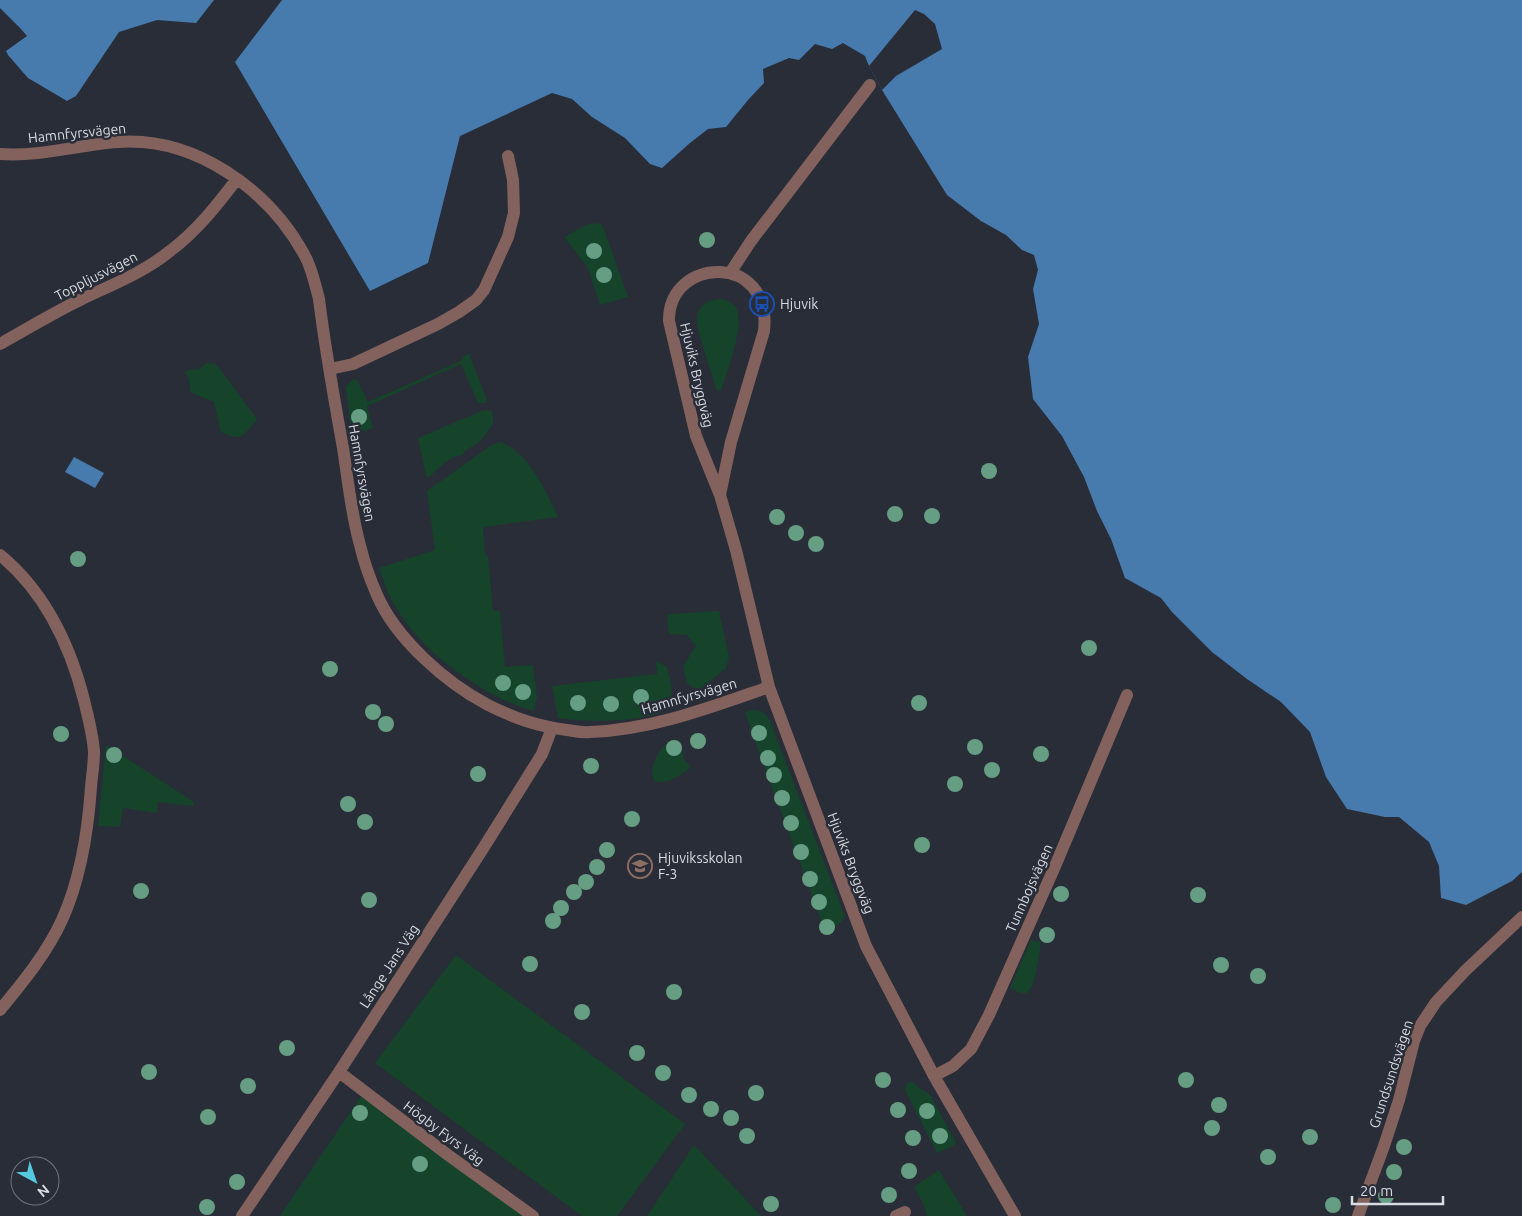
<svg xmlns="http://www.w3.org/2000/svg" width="1522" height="1216" font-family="Ubuntu,sans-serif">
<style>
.green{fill:#15442b}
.water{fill:#477aad}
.pier{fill:#292d38}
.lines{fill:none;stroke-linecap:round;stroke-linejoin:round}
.minor{stroke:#83625d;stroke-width:12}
.tree{fill:#659e82}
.labels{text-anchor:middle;stroke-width:5;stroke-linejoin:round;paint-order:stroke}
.street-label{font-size:14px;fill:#d8dbe2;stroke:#292d38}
.poi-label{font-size:14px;fill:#d8dbe2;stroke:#292d38;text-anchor:start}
</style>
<rect width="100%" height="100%" fill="#292d38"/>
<path class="green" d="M593,223L601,224L603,227L628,297L600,305L588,268L565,238L566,236L586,225Z
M722,299C730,301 737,305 738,314C742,331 727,373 721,390L717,391C713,378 709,366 705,353C698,329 686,301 722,299Z
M469,354L487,400L486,403H478L461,364L367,406L373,428L364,431L353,428L350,420L346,387L353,379L357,380L368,402L463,360L462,357Z
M206,363L216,364L257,419C254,424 244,436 238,437C233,438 225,433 221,432L214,402L190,392L189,379L185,372L189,370L199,369Z
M484,410L492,411L493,419V423L483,438L475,445L466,450L462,455L453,457L443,464L429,477L426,476L418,438Z
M499,442C527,449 547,493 558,517L483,527L485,555L488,556L493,611H500L505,667L533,665L537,698L533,711C522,707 509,703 498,697C454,674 410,639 388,593C385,585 382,576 379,568L435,550L427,491L490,446Z
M719,611L729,657L726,668L702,688H693L687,683L683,666L696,646L687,635L669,634L667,616L670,614Z
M656,661L667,667C670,680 675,693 668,706C658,724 577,722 558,718L552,686L657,674Z
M751,710C760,710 766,712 770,721L845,917L836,927L824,928L752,733L745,712Z
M673,740H677L680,742L684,760L689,765L690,768C680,776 667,784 655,782C647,769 659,746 673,740Z
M106,745L194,802L193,806L158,802L157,813L123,808L120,827L98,826Z
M1031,940L1041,942C1039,952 1036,990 1026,993C1021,994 1014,990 1010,988Z
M456,955L685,1124L617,1216H582L375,1063Z
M909,1082H913C918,1089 925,1090 931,1096L956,1143L951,1147L937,1153L905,1090L906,1086Z
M362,1095L525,1216H280Z
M694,1145L761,1216H647Z
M939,1170L967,1216H927L924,1205L914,1187Z"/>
<path class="water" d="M0,0H214L196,23L157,20L119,32L76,96L67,101L28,78L8,55L6,51L27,36L21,29L0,8Z
M282,0H1522V872L1512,881L1466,905L1441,898L1439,866L1429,842L1399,817H1385L1347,809L1326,777L1310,732L1281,702L1247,679L1212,652L1172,612L1161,598L1125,578L1111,539L1097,511L1084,477L1062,436L1033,399L1028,357L1039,324L1033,289L1038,270L1034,255L1022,250L1006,235L981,221L947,195L882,90L869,66L865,56L843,43L832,49L815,44L799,60L789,58L763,69L764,83L748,100L726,127L708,129L690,143L662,168L650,164L625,138L592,117L572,99L552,93L460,136L428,263L370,291L235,62Z
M74,457L104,473L95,488L65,472Z"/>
<path class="pier" d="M915,10L924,14L935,24L942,49L896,76L882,90L869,66Z"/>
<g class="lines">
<path class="minor" d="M0,154C40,157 78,145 117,142C194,136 269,189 305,256C312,269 315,284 319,299C325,349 334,398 343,448C348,480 351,513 360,545C364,562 370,579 377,595C396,639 446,683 488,705C516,719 537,726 567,730C574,731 582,733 590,732C652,730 711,707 769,687
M730,273L751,241L870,85
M0,344C27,329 53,313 80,300C111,285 143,273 170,251C197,231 217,205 237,179
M330,369L353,364L438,324L459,312L476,300L484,290L508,237L514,213L513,180L508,156
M720,495L731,442L764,331C773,252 668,256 669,321L696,436L720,495L736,550L769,687L866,946L934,1076L1015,1216
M0,555C45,592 70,645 84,700C88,717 93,735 94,752C94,764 92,775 91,787C88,832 81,878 62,920C47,953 23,982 0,1010
M339,1072L448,1155L533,1216
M934,1076L953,1066L971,1049L989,1015L1056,864L1127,695
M242,1216L339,1072L484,847L542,754L552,728
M896,1216L905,1212
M1358,1216L1384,1146L1399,1100L1414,1041L1420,1026L1436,1002L1465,971L1522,917"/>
</g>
<g class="tree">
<circle cx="707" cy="240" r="8"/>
<circle cx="594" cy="251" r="8"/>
<circle cx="604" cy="275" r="8"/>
<circle cx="359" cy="417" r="8"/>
<circle cx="989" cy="471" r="8"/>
<circle cx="895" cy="514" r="8"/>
<circle cx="932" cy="516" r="8"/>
<circle cx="777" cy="517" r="8"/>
<circle cx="796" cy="533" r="8"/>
<circle cx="816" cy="544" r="8"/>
<circle cx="78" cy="559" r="8"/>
<circle cx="1089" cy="648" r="8"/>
<circle cx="330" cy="669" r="8"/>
<circle cx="503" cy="683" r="8"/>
<circle cx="523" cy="692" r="8"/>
<circle cx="641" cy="697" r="8"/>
<circle cx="578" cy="703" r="8"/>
<circle cx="919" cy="703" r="8"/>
<circle cx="611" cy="704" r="8"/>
<circle cx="373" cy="712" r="8"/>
<circle cx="386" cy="724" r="8"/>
<circle cx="759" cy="733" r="8"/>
<circle cx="61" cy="734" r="8"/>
<circle cx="698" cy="741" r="8"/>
<circle cx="975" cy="747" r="8"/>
<circle cx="674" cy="748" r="8"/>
<circle cx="1041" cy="754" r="8"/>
<circle cx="114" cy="755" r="8"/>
<circle cx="768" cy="758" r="8"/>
<circle cx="591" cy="766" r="8"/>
<circle cx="992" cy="770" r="8"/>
<circle cx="478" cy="774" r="8"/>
<circle cx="774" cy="775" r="8"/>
<circle cx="955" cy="784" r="8"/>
<circle cx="782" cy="798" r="8"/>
<circle cx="348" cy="804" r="8"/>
<circle cx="632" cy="819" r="8"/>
<circle cx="365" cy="822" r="8"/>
<circle cx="791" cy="823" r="8"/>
<circle cx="922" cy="845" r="8"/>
<circle cx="607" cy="850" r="8"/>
<circle cx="801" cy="852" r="8"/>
<circle cx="597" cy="867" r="8"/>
<circle cx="810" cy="879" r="8"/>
<circle cx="586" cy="882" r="8"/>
<circle cx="141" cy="891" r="8"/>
<circle cx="574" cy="892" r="8"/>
<circle cx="1061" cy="894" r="8"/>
<circle cx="1198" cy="895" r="8"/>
<circle cx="369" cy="900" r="8"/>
<circle cx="819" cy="902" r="8"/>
<circle cx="561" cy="908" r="8"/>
<circle cx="553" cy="921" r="8"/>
<circle cx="827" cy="927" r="8"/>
<circle cx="1047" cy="935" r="8"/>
<circle cx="530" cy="964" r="8"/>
<circle cx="1221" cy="965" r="8"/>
<circle cx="1258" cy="976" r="8"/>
<circle cx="674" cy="992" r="8"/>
<circle cx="582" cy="1012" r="8"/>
<circle cx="287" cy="1048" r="8"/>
<circle cx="637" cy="1053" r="8"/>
<circle cx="149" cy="1072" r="8"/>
<circle cx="663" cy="1073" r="8"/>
<circle cx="883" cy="1080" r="8"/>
<circle cx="1186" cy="1080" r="8"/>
<circle cx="248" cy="1086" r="8"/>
<circle cx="756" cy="1093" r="8"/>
<circle cx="689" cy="1095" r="8"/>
<circle cx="1219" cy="1105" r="8"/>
<circle cx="711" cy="1109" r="8"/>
<circle cx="898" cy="1110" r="8"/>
<circle cx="927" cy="1111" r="8"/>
<circle cx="360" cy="1113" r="8"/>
<circle cx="208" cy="1117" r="8"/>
<circle cx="731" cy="1118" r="8"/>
<circle cx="1212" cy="1128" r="8"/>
<circle cx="747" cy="1136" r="8"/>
<circle cx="940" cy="1136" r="8"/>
<circle cx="1310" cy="1137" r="8"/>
<circle cx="913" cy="1138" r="8"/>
<circle cx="1404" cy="1147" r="8"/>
<circle cx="1268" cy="1157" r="8"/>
<circle cx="420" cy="1164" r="8"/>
<circle cx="909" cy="1171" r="8"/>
<circle cx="1394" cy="1172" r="8"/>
<circle cx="237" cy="1182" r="8"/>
<circle cx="889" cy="1195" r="8"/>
<circle cx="1386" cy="1196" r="8"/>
<circle cx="771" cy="1204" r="8"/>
<circle cx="1333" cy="1205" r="8"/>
<circle cx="207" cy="1207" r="8"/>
</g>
<defs>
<symbol id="bus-ring" viewBox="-11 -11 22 22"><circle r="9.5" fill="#292d38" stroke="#1a4fb4" stroke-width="1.5"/><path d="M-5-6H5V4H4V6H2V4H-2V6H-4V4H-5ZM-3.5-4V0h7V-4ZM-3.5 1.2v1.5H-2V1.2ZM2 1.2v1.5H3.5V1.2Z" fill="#1a4fb4"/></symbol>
<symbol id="school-ring" viewBox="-11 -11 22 22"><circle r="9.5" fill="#292d38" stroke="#8d6e63" stroke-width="1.5"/><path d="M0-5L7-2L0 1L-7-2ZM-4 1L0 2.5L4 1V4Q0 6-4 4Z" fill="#8d6e63"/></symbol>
</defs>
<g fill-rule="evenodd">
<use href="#bus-ring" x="748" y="290" width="28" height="28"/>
<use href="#school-ring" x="626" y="852" width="28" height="28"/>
</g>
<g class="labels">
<g class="street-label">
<text transform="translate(77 133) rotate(-6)" y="5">Hamnfyrsvägen</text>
<text transform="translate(96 276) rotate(-27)" y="5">Toppljusvägen</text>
<text transform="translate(697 375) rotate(77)" y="5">Hjuviks Bryggväg</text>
<text transform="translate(362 473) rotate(80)" y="5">Hamnfyrsvägen</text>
<text transform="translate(689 696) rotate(-16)" y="5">Hamnfyrsvägen</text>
<text transform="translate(851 863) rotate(69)" y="5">Hjuviks Bryggväg</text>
<text transform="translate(1029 888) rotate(-66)" y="5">Tunnbojsvägen</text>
<text transform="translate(389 966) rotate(-57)" y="5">Långe Jans Väg</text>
<text transform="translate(1391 1074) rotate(-72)" y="5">Grundsundsvägen</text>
<text transform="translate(444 1133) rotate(37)" y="5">Högby Fyrs Väg</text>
</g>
<g class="poi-label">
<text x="780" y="309">Hjuvik</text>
<text x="658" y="863">Hjuviksskolan<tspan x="658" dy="16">F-3</tspan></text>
</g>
</g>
<g transform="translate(35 1181) rotate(140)"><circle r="24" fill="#292d38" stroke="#6f737c"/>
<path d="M0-4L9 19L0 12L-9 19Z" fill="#56c9e1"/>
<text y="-8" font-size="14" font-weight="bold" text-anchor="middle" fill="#d8dbe2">N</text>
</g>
<path d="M1352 1196v8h91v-8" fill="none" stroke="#d8dbe2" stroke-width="2.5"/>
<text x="1360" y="1196" font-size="15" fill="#d8dbe2" stroke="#292d38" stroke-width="4" paint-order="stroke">20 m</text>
</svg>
